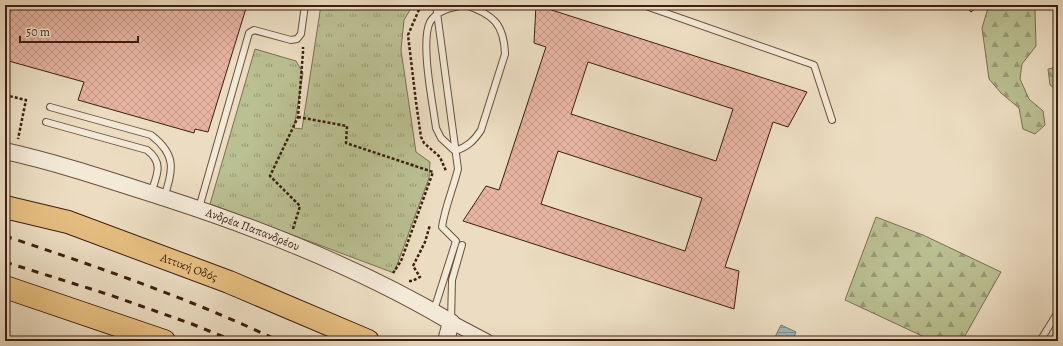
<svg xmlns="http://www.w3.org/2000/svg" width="1063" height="346" font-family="Alegreya,serif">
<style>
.grass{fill:url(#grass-tufts);stroke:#7c6f52}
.forest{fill:url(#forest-firs);stroke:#7c6f52}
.water{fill:url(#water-rules);stroke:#787a79}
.building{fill:url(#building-cross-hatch);stroke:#3d1e11;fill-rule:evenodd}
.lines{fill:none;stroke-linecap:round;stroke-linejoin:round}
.service-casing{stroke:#694e3d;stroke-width:8}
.minor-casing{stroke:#694e3d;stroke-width:15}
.tertiary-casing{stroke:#694e3d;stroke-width:18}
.motorway-casing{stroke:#3d1e11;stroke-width:24}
.path{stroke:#3d1e11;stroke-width:2.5;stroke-dasharray:3 2;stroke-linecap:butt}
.service{stroke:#f3e9d7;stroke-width:6}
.minor{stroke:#f3e9d7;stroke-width:13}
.tertiary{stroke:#f3e9d7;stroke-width:16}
.motorway{stroke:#e6be81;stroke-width:22}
.rail{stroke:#3d1e11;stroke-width:3;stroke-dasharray:7 7;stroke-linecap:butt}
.labels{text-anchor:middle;stroke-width:3;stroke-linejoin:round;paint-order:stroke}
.street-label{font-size:12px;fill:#3d1e11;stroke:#f3e9d7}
</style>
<defs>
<pattern id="grass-tufts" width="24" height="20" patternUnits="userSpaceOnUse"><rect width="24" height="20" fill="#bac092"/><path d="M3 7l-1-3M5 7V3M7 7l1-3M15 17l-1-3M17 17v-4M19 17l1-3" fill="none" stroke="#989b76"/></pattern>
<pattern id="forest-firs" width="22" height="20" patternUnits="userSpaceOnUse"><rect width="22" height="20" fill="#bac092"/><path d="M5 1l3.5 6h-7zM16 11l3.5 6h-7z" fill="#989b76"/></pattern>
<pattern id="water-rules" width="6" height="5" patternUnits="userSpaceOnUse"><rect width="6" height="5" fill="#9fb8be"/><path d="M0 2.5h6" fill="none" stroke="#839599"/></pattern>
<pattern id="building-cross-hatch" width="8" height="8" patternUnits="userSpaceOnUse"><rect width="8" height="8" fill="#e7b4a1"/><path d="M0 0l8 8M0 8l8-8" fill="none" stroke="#c79a8a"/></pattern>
</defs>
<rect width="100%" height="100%" fill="#ecddc2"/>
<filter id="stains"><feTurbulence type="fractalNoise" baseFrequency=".005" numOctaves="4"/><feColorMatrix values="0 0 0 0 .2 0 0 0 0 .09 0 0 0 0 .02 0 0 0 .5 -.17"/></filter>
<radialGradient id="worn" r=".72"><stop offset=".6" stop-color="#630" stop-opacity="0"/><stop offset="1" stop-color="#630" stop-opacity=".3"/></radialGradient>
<path class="grass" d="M321,5H413L404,20L401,50L416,152L430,162L429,178L394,273L210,204L255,49L296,61L303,73L294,128L302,129Z"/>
<path class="forest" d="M990,5H1038L1035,10L1036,46L1022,64L1020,79L1029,99L1043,111L1045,125L1035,134L1023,129L1019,108L1001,93L989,79L982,28L988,8Z
M1058,67V91L1050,85L1048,69Z
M876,217L923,235L1001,272L962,341H933L845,300Z"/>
<path class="water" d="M781,325L796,332L792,341H773Z"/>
<path class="building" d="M5,5H247L208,132L195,129L194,133L78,100L84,82L5,60Z
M536,5L807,92L788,127L773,122L725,267L739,271L734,309L463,221L486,186L499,190L546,47L534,43ZM588,62L733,109L716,161L571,114ZM558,151L702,198L685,251L541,204Z
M965,5H980L971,12Z"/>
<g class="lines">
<defs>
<path id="service" d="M465,5C493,14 504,24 505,54L481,130C474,141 467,147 455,151L441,138L436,128C433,105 420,42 430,22C437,10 453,7 465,5Z
M643,5L814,65L832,120
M50,107L151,135C177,155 173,169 164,198
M46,122L147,150C164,163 157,175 151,193
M199,208L249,33L254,30L291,40L297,39L301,34L305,5
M434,310L456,241L442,227C445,207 453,189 458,169L436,5
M451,321L452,280L462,245
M1040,341L1058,312"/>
<path id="minor" d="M451,322L487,341"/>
<g id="tertiary">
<path id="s1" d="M5,151C59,163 112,181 165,198C264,230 362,269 451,322L446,341"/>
</g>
<g id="motorway">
<path id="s2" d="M5,207L68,222L229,282L368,341"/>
<path d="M5,287L164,341"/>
</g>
</defs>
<use href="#service" class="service-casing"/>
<use href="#minor" class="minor-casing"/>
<use href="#tertiary" class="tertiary-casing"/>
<use href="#motorway" class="motorway-casing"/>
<path class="path" d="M421,5L408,35L416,102L421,137L424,143L440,157L446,171
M5,95L26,100L18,139
M298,117L347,126L346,143L433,172L401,261L393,273
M293,229L300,206L270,176L298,117L303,52V47
M409,281H412L420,277L413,266L425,242L430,225"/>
<use href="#service" class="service"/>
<use href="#minor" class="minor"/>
<use href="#tertiary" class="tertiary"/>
<use href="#motorway" class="motorway"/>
<path class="rail" d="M5,236C98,267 191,299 279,341
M5,262L110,295L192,324L234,341"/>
</g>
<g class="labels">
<g class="street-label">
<text dy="4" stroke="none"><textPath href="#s1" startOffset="260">Ανδρέα Παπανδρέου</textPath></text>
<text dy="4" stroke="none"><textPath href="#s2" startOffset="194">Αττική Οδός</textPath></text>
</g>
</g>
<rect width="1063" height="346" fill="none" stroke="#ecddc2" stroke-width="20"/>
<rect x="6" y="6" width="1051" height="334" fill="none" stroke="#3d1e11" stroke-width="2"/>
<rect x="10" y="10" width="1043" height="326" fill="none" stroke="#3d1e11"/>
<path d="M20 36v6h118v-6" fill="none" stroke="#3d1e11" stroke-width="2"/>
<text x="26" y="36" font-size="12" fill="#3d1e11" stroke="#f3e9d7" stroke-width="3" paint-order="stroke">50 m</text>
<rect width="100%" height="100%" filter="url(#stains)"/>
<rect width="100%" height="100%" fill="url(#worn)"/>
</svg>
